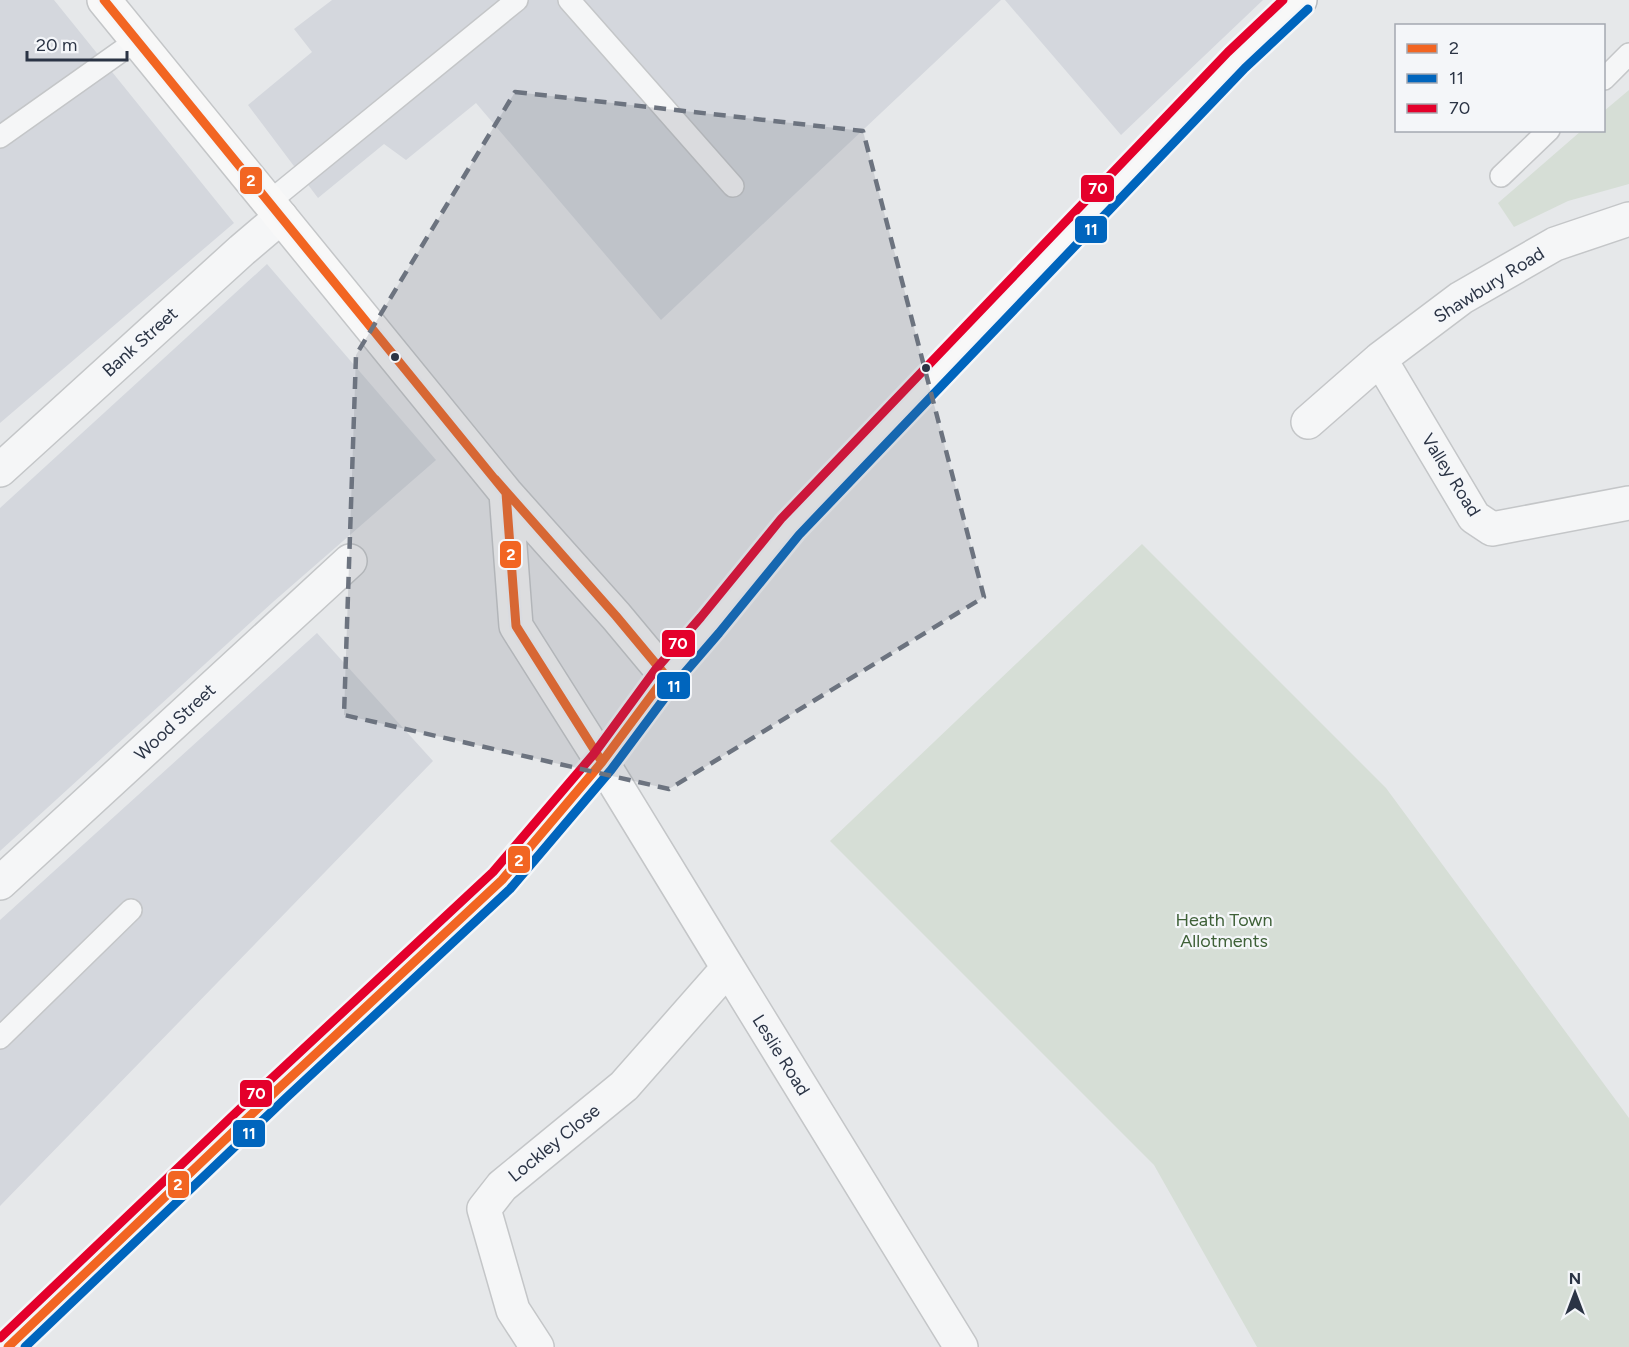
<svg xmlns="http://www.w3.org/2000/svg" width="1629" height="1347" font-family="Figtree,sans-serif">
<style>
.built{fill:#d4d7dd}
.green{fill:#d6ded6}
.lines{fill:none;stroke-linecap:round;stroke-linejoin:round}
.lane-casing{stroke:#c4c6c8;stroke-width:24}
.street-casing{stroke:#c4c6c8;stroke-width:36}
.secondary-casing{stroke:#c4c6c8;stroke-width:36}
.highway-casing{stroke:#b8bbbf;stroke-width:36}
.lane{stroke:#f5f6f7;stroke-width:21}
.street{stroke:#f5f6f7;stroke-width:33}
.secondary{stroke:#f8f8f8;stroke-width:33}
.highway{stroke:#f8f8f8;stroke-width:33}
.bus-1-casing{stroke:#f4f6f9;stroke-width:14}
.bus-2-casing{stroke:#f4f6f9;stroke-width:14}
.bus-3-casing{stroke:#f4f6f9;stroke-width:14}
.bus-1{stroke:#f26522;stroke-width:9}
.bus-2{stroke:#0065bd;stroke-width:9}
.bus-3{stroke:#e4002b;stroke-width:9}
.marked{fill:#6c737f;fill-opacity:0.2;stroke:#6c737f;stroke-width:4.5;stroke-dasharray:12 8;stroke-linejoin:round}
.bus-dot{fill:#2b3445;stroke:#f4f6f9;stroke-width:2}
.labels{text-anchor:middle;stroke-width:4.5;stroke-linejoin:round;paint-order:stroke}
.street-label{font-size:18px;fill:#2b3445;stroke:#f4f6f9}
.park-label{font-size:18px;fill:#3f6138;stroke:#f4f6f9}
.line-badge{stroke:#f4f6f9;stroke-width:2}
.badge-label{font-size:16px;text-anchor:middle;font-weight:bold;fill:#fff}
</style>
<rect width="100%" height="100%" fill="#e6e8ea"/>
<path class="built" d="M0,0H54L234,223L0,423Z
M332,0H1001L661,320L476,103L406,160L384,144L318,198L248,105L312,52L294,29Z
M1005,0H1263L1121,135Z
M267,264L436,460L273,602L0,851V508Z
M317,633L433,761L0,1206V920Z"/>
<path class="green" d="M1629,90V184L1568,201L1514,227L1498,203L1581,131L1604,130V111Z
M1142,544L1386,788L1629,1118V1347H1257L1154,1165L830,841Z"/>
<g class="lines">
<defs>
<path id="lane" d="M569,0L733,186
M1604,79L1629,54
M0,137L137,40
M1501,176L1549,130
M269,202L517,0
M0,1038L131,910"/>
<path id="street" d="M1380,359L1474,517L1492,529L1629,503
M1308,422L1380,359L1461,298L1555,244L1629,219
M0,470L242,250L281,217
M602,762L728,968L961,1347
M0,883L350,561
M537,1347L513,1310L484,1209L502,1186L624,1086L728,968"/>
<path id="secondary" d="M104,0L506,493L616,616L666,676
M506,493L516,626L602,762"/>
<path id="highway" d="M8,1347L278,1089L502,880L602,762L666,676L710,625L790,527L1237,60L1300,0"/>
</defs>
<use href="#lane" class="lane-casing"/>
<use href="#street" class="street-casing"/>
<use href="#secondary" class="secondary-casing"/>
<use href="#highway" class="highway-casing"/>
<use href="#lane" class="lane"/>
<use href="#street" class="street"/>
<use href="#secondary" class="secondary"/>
<use href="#highway" class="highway"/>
<defs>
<path id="bus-1" d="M104,0L506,493L516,626L602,762
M495,479L616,616L666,676
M8,1347L278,1089L502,880L602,762L666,676"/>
<path id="bus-2" d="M25,1347L286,1098L510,889L611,770L675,684L719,633L799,535L1245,68L1308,9"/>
<path id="bus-3" d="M0,1338L270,1080L493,872L593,755L656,669L701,617L781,519L1228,52L1283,0"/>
</defs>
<use href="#bus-1" class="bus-1-casing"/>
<use href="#bus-2" class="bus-2-casing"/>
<use href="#bus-3" class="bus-3-casing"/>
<use href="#bus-1" class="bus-1"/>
<use href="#bus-2" class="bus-2"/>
<use href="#bus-3" class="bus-3"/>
</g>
<path class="marked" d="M515,92L863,131L984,597L669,789L344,715L356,355Z"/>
<g class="bus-dot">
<circle cx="395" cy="357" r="5"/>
<circle cx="926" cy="368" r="5"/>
</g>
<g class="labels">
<g class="street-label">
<text transform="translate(1489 285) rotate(-32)" y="6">Shawbury Road</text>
<text transform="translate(140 342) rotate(-42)" y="6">Bank Street</text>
<text transform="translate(1451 475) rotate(58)" y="6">Valley Road</text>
<text transform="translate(175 722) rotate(-43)" y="6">Wood Street</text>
<text transform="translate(781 1055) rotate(58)" y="6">Leslie Road</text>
<text transform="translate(554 1143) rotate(-39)" y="6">Lockley Close</text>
</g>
<g class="park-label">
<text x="1224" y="926">Heath Town<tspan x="1224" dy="21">Allotments</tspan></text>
</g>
</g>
<g class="line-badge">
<rect x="239" y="166" width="24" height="29" rx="6" fill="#f26522"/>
<rect x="1080" y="174" width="35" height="29" rx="6" fill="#e4002b"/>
<rect x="1074" y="215" width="34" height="29" rx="6" fill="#0065bd"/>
<rect x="499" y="540" width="23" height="29" rx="6" fill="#f26522"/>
<rect x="661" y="629" width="35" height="29" rx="6" fill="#e4002b"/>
<rect x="656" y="671" width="35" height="29" rx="6" fill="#0065bd"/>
<rect x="507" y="845" width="24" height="29" rx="6" fill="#f26522"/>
<rect x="239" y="1079" width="34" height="29" rx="6" fill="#e4002b"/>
<rect x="232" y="1119" width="34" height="29" rx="6" fill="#0065bd"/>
<rect x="167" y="1170" width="23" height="29" rx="6" fill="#f26522"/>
</g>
<g class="badge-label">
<text x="251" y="186">2</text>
<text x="1098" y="194">70</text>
<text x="1091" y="235">11</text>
<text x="511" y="560">2</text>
<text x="678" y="649">70</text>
<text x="674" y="692">11</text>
<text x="519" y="866">2</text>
<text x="256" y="1099">70</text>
<text x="249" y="1139">11</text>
<text x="178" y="1190">2</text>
</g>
<rect x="1395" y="24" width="210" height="108" fill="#f4f6f9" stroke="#a4a8b1" stroke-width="1.5"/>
<rect x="1407" y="44" width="30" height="9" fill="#f26522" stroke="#a4a8b1" stroke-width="1.5"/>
<text x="1449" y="54" font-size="18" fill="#2b3445">2</text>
<rect x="1407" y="74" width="30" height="9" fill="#0065bd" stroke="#a4a8b1" stroke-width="1.5"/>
<text x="1449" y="84" font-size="18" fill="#2b3445">11</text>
<rect x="1407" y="104" width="30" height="9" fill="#e4002b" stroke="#a4a8b1" stroke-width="1.5"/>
<text x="1449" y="114" font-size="18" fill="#2b3445">70</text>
<g transform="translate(1575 1293)" stroke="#f4f6f9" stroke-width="4.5" paint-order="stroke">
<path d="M0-4.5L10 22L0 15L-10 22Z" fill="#2b3445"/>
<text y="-9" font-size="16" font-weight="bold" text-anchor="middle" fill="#2b3445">N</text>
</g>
<path d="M27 51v9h100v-9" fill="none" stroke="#2b3445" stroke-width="3"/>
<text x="36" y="51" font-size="18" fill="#2b3445" stroke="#f4f6f9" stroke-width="4.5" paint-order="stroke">20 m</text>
</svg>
